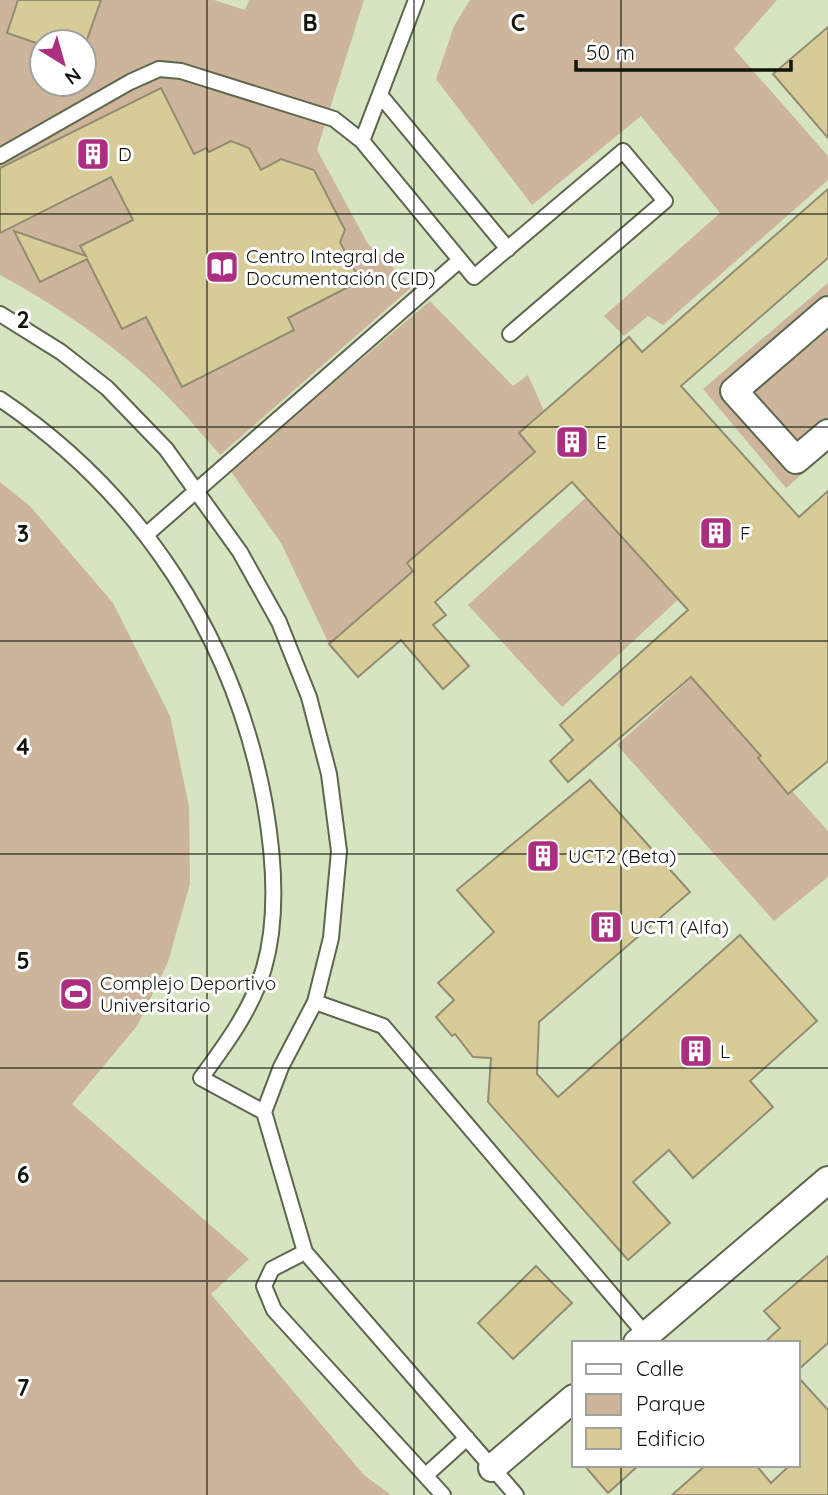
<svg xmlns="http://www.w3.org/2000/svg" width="828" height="1495" font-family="Quicksand,sans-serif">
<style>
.built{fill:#d6e4c1;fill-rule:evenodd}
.green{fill:#ccb59b;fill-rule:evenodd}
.building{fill:#d7cc98;stroke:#928c71;stroke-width:2}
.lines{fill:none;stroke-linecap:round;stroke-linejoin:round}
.service-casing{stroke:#5d664e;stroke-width:18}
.minor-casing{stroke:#5d664e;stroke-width:30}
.service{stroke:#fff;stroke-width:14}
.minor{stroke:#fff;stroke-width:26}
.grid{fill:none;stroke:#11150b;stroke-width:2;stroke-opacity:0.55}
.labels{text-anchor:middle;stroke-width:6;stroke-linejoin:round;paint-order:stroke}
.poi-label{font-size:19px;fill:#11150b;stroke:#fff;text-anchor:start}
.grid-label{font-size:23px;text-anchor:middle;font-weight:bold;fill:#11150b;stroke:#fff;stroke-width:6;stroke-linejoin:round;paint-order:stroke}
</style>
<rect width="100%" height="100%" fill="#e2edd1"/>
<path class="built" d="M0,0H828V1495H391L364,1475L211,1293L248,1259L71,1104L137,1026L30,506L0,482ZM42,42H84V84H42ZM574,1343H798V1465H574Z"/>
<path class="green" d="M0,0H214L245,10L249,0H364L317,150L368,244L413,286L220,455C200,432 180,408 158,387C111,342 57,306 0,275ZM42,42H84V84H42Z
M470,0H777L734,49L828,156V180L663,325L648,316L624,336L604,316L720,213L641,116L532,205L436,79L454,26Z
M828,283V452L786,488L703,389Z
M430,301L513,386L528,375L544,411L519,433L535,452L407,563L413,571L329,644L281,543L230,470Z
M0,482L30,506L113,603L170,716L189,806L190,884L168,962L137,1026L72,1104L249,1259L211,1294L364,1475L391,1495H0Z
M592,492L682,596L562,707L468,605Z
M722,651L719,709L828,831V877L774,921L617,745Z"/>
<path class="building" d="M18,0H101L84,48V42H42V45L7,33Z
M828,27V138L773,74Z
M161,88L194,154L206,148L209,152L231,141L249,148L261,170L281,159L314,170L345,230L340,242L360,281L288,318L294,330L182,387L146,317L122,329L87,259L40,282L14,231L86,256L80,246L133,220L111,177L0,233V168Z
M828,189V258L681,386L799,517L828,491V761L788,794L758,758L761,756L691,677L568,782L550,761L573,740L560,725L688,610L572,482L435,602L446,615L433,625L469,666L443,689L401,640L358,677L329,644L413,571L407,563L535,452L519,433L629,337L642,352Z
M590,780L690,892L539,1022L537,1074L558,1097L740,935L817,1021L750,1081L773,1107L693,1178L669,1150L633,1182L670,1223L628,1260L488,1102L491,1058L473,1057L455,1034L452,1036L436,1017L454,1000L438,983L494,932L457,890Z
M828,1256V1343L798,1370V1343H764L780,1328L764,1311Z
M536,1266L572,1303L513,1359L478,1323Z
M798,1377L828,1410V1495H672L706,1465H756L771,1483L790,1465H798Z
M584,1465H639L608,1493Z"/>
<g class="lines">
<defs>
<path id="service" d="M380,95L508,249
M362,141L416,0
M0,156L130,82L159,69L181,71L334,119L362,141L474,277L623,151L665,201L510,334
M0,314L61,352L107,388L166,449L240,552L279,622L309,697L329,774L339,851L331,938L315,1002L281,1067L264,1112L305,1252
M0,399C141,494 235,638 265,805C274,857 279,916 264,968C252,1009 226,1044 201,1078L264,1112
M147,534L460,260
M315,1002L383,1026L646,1335
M426,1475L467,1438
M443,1495L274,1310L264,1286L272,1269L305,1252L516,1495"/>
<path id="minor" d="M828,310L734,391L796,460L828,433
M637,1343L828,1180
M492,1468L574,1398"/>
</defs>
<use href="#service" class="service-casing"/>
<use href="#minor" class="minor-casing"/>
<use href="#service" class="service"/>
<use href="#minor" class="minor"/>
</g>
<path class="grid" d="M207,0V1495M414,0V1495M621,0V1343M0,214H828M0,427H828M0,641H828M0,854H828M0,1068H828M0,1281H828M621,1465V1495"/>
<defs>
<symbol id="building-square" viewBox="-11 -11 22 22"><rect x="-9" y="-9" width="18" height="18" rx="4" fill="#ac2e7e" stroke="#fff"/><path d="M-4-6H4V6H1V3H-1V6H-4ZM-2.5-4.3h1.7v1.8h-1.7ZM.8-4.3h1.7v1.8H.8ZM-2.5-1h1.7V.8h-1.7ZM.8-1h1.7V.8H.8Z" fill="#fff"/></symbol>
<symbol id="library-square" viewBox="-11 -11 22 22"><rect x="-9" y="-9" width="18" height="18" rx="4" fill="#ac2e7e" stroke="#fff"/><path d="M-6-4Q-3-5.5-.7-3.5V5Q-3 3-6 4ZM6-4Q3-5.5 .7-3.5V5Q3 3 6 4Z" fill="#fff"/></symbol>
<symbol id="stadium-square" viewBox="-11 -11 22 22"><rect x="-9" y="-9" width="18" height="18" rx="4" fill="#ac2e7e" stroke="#fff"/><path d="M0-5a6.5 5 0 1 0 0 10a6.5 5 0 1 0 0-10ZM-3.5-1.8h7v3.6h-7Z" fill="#fff"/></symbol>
</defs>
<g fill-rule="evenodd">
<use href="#building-square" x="74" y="135" width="38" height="38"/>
<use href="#library-square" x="203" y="248" width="38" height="38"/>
<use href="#building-square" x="553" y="423" width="38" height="38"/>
<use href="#building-square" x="697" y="514" width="38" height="38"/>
<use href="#building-square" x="524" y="837" width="38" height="38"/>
<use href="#building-square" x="587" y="908" width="38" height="38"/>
<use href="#stadium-square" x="57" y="975" width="38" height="38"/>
<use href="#building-square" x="677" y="1032" width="38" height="38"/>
</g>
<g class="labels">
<g class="poi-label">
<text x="118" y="161">D</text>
<text x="246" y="263">Centro Integral de<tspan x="246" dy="22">Documentación (CID)</tspan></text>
<text x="596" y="449">E</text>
<text x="740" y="540">F</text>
<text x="568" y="863">UCT2 (Beta)</text>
<text x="630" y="934">UCT1 (Alfa)</text>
<text x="100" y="990">Complejo Deportivo<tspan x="100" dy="22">Universitario</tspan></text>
<text x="720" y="1058">L</text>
</g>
</g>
<g class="grid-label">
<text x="310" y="31">B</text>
<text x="518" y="31">C</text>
<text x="23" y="328">2</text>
<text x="23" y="542">3</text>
<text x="23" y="755">4</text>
<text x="23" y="969">5</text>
<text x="23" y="1183">6</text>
<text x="23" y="1396">7</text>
</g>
<rect x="572" y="1341" width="228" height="126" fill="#ffffff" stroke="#a0a19d" stroke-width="2"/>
<rect x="586" y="1364" width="35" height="10" fill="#ffffff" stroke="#a0a19d" stroke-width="2"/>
<text x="636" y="1376" font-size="21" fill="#11150b">Calle</text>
<rect x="586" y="1394" width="35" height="21" fill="#ccb59b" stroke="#a0a19d" stroke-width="2"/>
<text x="636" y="1411" font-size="21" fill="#11150b">Parque</text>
<rect x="586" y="1428" width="35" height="21" fill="#d7cc98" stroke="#a0a19d" stroke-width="2"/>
<text x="636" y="1446" font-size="21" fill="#11150b">Edificio</text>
<g transform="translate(63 63) rotate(143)"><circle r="33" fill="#ffffff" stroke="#a0a19d" stroke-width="2"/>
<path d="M0-5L12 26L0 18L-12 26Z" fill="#ac2e7e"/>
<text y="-10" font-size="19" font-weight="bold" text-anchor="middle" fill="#11150b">N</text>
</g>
<path d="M576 60v10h215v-10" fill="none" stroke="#11150b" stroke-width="3.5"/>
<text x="586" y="60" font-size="21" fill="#11150b" stroke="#ffffff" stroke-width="5" paint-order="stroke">50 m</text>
</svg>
